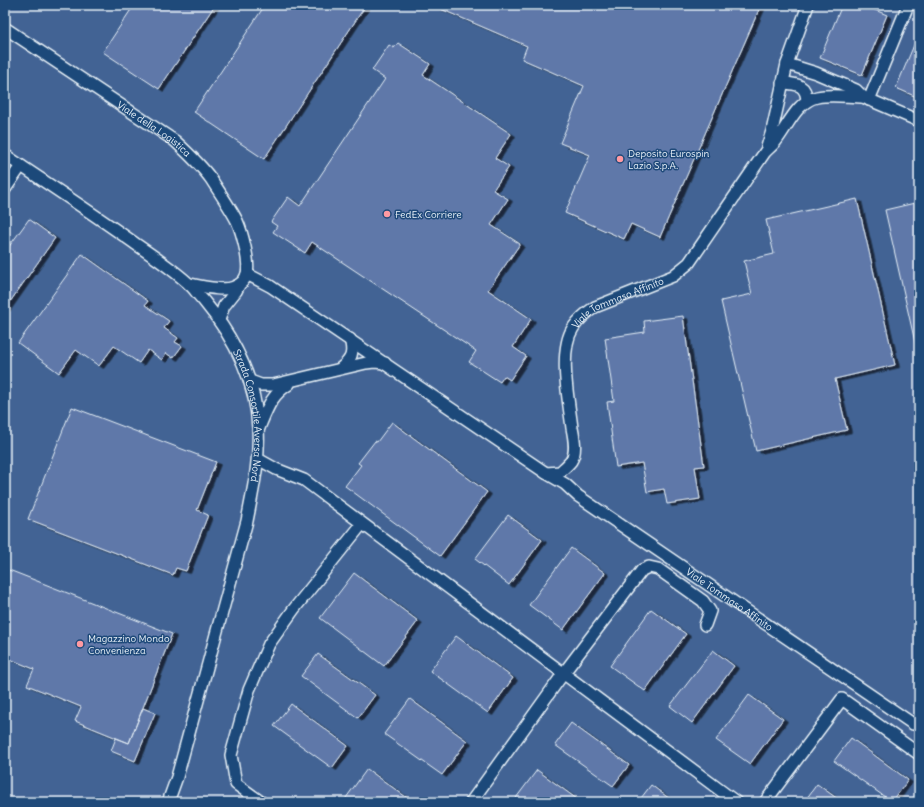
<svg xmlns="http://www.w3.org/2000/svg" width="924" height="807" font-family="Delius,sans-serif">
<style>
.built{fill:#426494}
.building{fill:#5f78a9;stroke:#e8f1f8;filter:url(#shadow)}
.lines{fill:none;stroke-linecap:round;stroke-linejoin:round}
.minor-casing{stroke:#e8f1f8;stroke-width:14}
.minor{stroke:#1f4a7a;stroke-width:11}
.poi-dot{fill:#ff9aa2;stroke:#1f4a7a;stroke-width:1.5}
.labels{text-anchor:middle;stroke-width:3;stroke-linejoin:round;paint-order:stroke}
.street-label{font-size:10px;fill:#e8f1f8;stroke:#1f4a7a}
.poi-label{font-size:10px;fill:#e8f1f8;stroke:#1f4a7a;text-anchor:start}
</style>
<defs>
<filter id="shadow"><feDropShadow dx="4.5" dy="2.5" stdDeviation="0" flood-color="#0009"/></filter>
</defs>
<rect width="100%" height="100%" fill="#315788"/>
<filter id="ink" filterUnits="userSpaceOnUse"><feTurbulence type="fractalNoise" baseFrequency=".025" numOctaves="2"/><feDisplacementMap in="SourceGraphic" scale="8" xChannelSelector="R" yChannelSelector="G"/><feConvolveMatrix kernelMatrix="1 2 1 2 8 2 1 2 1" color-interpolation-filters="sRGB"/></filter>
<g filter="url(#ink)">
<path class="built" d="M5,5H919V802H5Z"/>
<path class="building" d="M134,5H215L159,89L103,52Z
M265,5H366L264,159L194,112Z
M437,5H761L660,237L631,224L624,239L565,213L590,155L560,143L584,86L522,59L527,46L436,7Z
M842,5H863L887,15L862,75L820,58Z
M919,33V98L896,88Z
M398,43L430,64L423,75L511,134L495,158L509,167L493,190L508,199L491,225L520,244L488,290L531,319L513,347L526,356L510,380L504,376L500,382L469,362L476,351L312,242L305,253L273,232L277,226L271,222L288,197L300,206L385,79L372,70L389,45L394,48Z
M857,199L895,365L835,379L847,430L756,451L721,301L752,294L744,261L774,254L766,220Z
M919,202V360L885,210Z
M29,219L55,238L5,309V252Z
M82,254L148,301L145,305L169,321L164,328L178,338L175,342L182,346L173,358L166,353L162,360L148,350L139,363L114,346L99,366L76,350L59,373L18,343Z
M683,316L704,466L695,467L700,499L667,504L664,489L647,492L642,463L616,467L607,402L614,401L605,338L645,332L644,321Z
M72,407L216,462L197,510L208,515L186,571L176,568L173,575L28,519Z
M392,422L487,492L440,556L345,486L361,465L358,463L375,441L377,442Z
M508,515L542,540L509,585L475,559Z
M571,548L605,573L563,630L529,605Z
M9,570L172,634L129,743L75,721L81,707L27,685L34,669L5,657V579Z
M354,573L418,621L384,666L320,618Z
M651,609L686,634L645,691L610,666Z
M456,636L513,678L488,713L430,671Z
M713,650L734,666L692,723L670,706Z
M318,654L375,695L358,718L301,676Z
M749,695L783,719L750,764L716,740Z
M410,699L467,741L442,775L384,734Z
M291,704L348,746L332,768L274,726Z
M143,708L155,713L135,761L111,751L116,738L129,743Z
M571,723L629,765L613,786L555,745Z
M851,738L908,780L892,802L834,761Z
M367,769L413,802H343Z
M537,770L581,802H513Z
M817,784L842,802H804Z
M651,785L674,802H638Z"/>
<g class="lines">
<defs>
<g id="minor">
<path id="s1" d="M5,28L175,141C188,153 201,165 211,179C218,190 231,209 237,221C242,232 250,262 247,274C245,280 240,285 234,287C223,292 201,286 189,284"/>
<path d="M787,64L816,73L856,90L863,97L919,121"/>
<path d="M782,83C797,84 806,84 807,101"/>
<path d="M869,100L908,5"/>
<path d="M767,147L772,131L787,64L808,5"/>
<path id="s2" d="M5,155C48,184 91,212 133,242C151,255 172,268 189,284C194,288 198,295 203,300C233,336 256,380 258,428C260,460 253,490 247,521L177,777L168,802"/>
<path d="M5,189L21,166"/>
<path id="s3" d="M247,274L270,286L546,473L560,472C563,469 568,465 571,461C577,452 574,438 572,428C569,402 558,351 573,328C579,319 586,313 595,307L673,276L689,263L765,152C769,148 773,145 776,141C788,126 797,101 817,97C832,94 848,97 863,97"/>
<path d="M219,320L224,306L236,291L239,285"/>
<path d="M341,368C352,359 354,353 350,339"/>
<path d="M250,381L261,385H273L366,363L374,362L385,363"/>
<path d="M259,428C267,409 271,395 289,384"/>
<path d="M258,459L276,469L304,480L736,802"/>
<path id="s4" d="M546,473L565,484L578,496L913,724"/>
<path d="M261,802L236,784L231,755L249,690L269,644L294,609L362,524"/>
<path d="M471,802L563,674L642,570L649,567L658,569L703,601L710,611L705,625"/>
<path d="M765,802L842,699L919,754"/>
</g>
</defs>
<use href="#minor" class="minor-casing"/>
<use href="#minor" class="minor"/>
</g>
</g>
<g class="poi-dot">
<circle cx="620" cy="159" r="4"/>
<circle cx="387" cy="214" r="4"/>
<circle cx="80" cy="644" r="4"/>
</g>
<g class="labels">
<g class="street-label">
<text dy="4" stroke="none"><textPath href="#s1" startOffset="180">Viale della Logistica</textPath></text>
<text dy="4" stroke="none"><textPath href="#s3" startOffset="577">Viale Tommaso Affinito</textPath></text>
<text dy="4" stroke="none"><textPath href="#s2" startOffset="374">Strada Consortile Aversa Nord</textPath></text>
<text dy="4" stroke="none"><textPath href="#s4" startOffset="223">Viale Tommaso Affinito</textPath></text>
</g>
<g class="poi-label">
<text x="628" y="157">Deposito Eurospin<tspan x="628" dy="12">Lazio S.p.A.</tspan></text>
<text x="395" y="218">FedEx Corriere</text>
<text x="88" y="642">Magazzino Mondo<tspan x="88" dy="12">Convenienza</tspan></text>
</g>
</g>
<rect width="924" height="807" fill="none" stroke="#1f4a7a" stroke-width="20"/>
<rect x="10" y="10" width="904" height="787" fill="none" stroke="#e8f1f8" stroke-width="1.5" filter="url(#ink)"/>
</svg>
